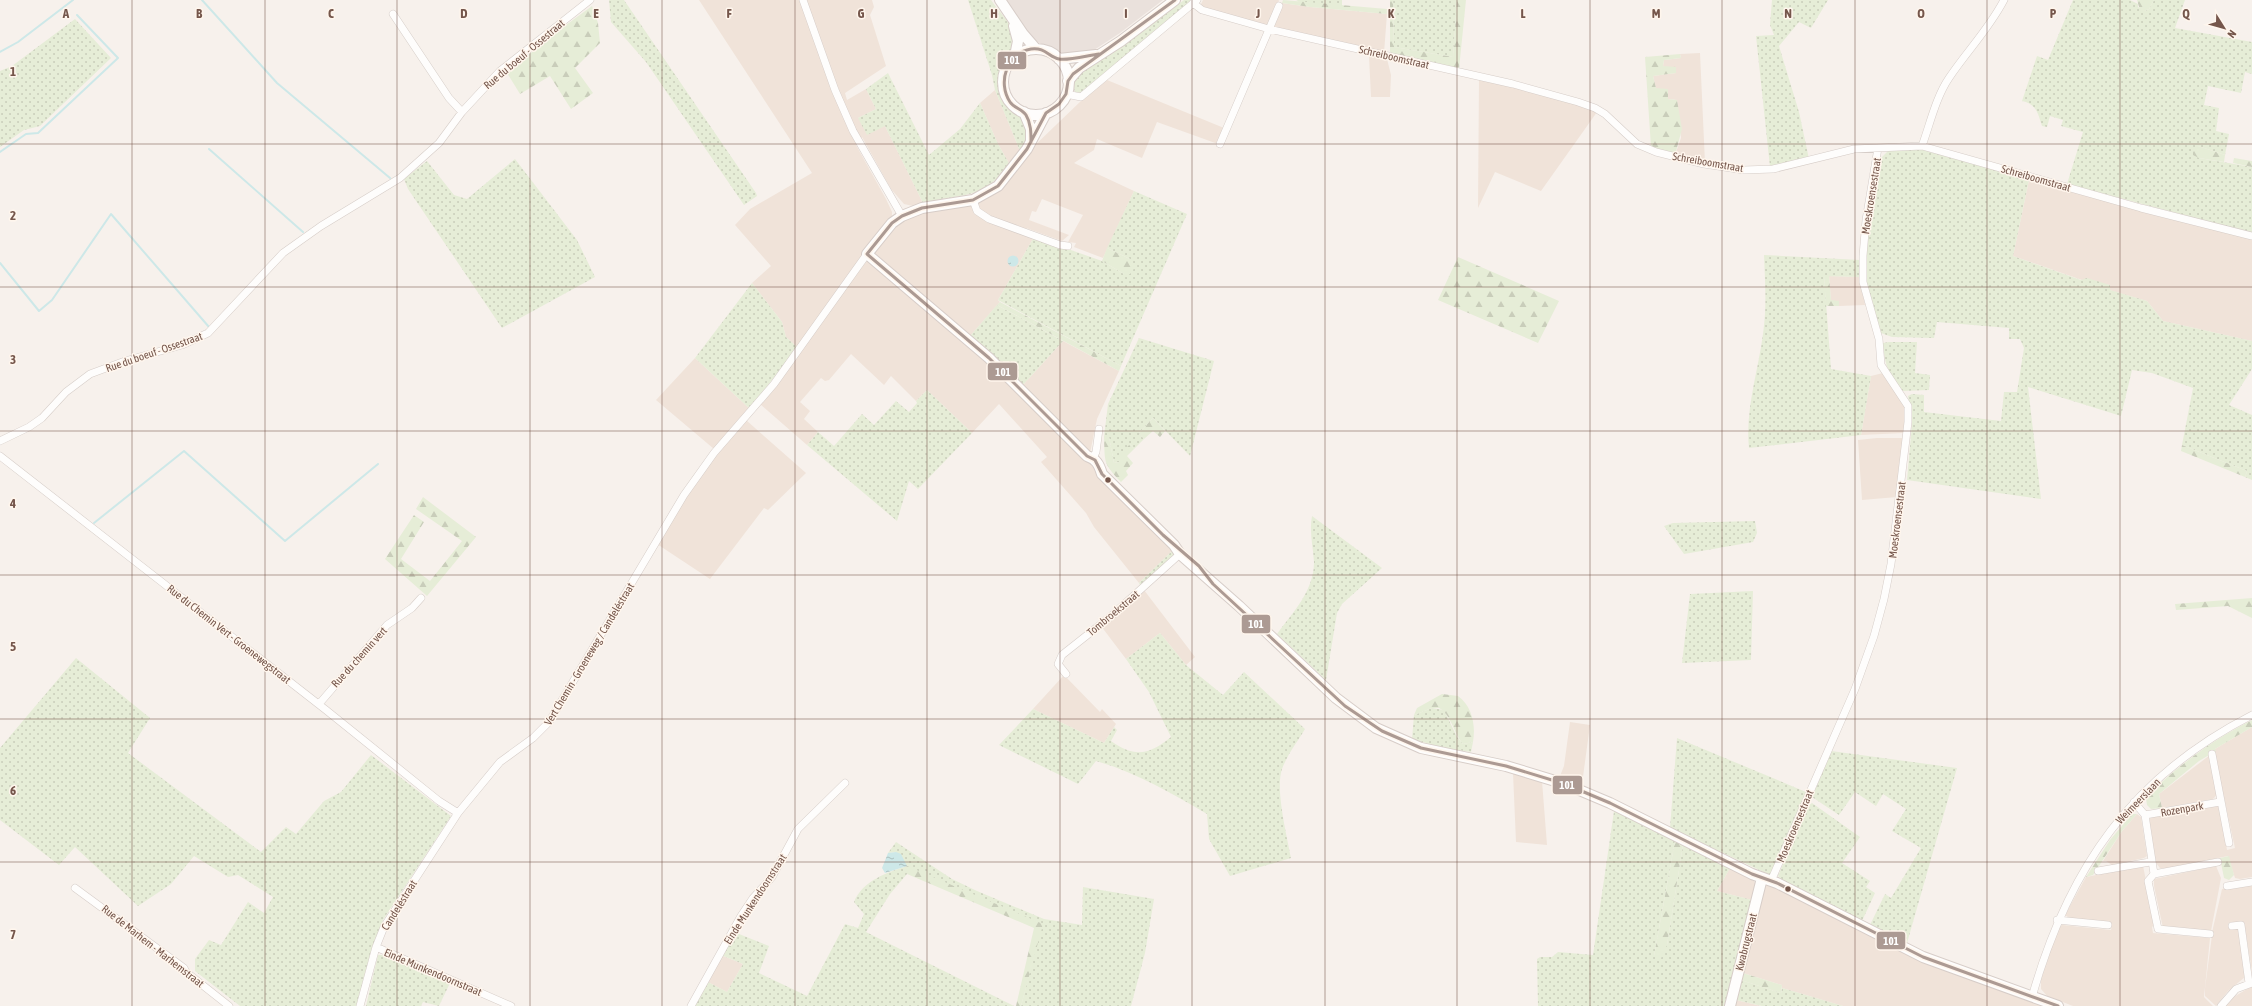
<svg xmlns="http://www.w3.org/2000/svg" width="2252" height="1006" font-family="'Asap Condensed',sans-serif">
<style>
.residential{fill:#f0e3d9}
.industrial{fill:#eae1dc}
.grass{fill:url(#grass-dots)}
.forest{fill:url(#forest-firs)}
.water{fill:url(#water-ripples)}
.lines{fill:none;stroke-linecap:round;stroke-linejoin:round}
.stream{stroke:#cde8e8;stroke-width:2}
.street-casing{stroke:#d6cdc8;stroke-width:8}
.secondary-casing{stroke:#d7cdc8;stroke-width:12}
.street{stroke:#fefdfc;stroke-width:7}
.secondary{stroke:#fefdfc;stroke-width:10}
.bus-1-casing{stroke:#fff6ed;stroke-width:6}
.bus-1{stroke:#ac9a93;stroke-width:3}
.grid{fill:none;stroke:#75564b;stroke-width:1;stroke-opacity:0.55}
.bus-dot{fill:#75564b;stroke:#fff6ed;stroke-width:1.5}
.labels{text-anchor:middle;stroke-width:3;stroke-linejoin:round;paint-order:stroke}
.street-label{font-size:11px;fill:#75564b;stroke:#fff6ed}
.grid-label{font-size:13px;text-anchor:middle;font-weight:bold;fill:#75564b;stroke:#fff6ed;stroke-width:3;stroke-linejoin:round;paint-order:stroke}
.line-badge{stroke:#fff6ed;stroke-width:1.5}
.badge-label{font-size:11px;text-anchor:middle;font-weight:bold;fill:#fff}
</style>
<defs>
<pattern id="grass-dots" width="8" height="8" patternUnits="userSpaceOnUse"><rect width="8" height="8" fill="#e6edd7"/><path d="M2 2h.1M6 6h.1" fill="none" stroke="#c9cdba" stroke-width="1.8" stroke-linecap="round"/></pattern>
<pattern id="forest-firs" width="22" height="20" patternUnits="userSpaceOnUse"><rect width="22" height="20" fill="#e6edd7"/><path d="M5 1l3.5 6h-7zM16 11l3.5 6h-7z" fill="#c9cdba"/></pattern>
<pattern id="water-ripples" width="26" height="14" patternUnits="userSpaceOnUse"><rect width="26" height="14" fill="#cde8e8"/><path d="M2 4q2-2 4 0t4 0M15 11q2-2 4 0t4 0" fill="none" stroke="#abbfbe"/></pattern>
</defs>
<rect width="100%" height="100%" fill="#f7f1ec"/>
<path class="residential" d="M699,0H872L874,7L870,15L886,66L845,93L847,100L866,89L876,109L858,118L885,126L923,203L913,206L904,204L891,189L862,137L856,145L886,199L892,212V217L797,347L786,337L782,322L752,283L771,266L735,225L750,209L812,173Z
M1203,0H1279L1269,26L1203,7L1201,4Z
M1282,3L1310,7L1387,14L1384,53L1276,28L1274,26Z
M1700,53L1705,163L1675,155L1681,138L1677,100L1668,99L1656,88L1653,76L1676,73L1663,66L1664,60L1681,58L1680,54Z
M1369,56L1387,59L1391,75L1390,97H1371Z
M1479,79L1550,96L1597,112L1541,191L1495,172L1478,208Z
M1107,80L1224,128L1218,144L1157,122L1142,158L1097,139L1094,150L1074,163L1134,191L1103,258L1074,247L1076,243L1068,242L1083,215L1042,199L1036,212L1032,211L1029,220L1069,235L1062,241L1026,228L1034,237L998,300L1000,302L970,336L873,253L893,227L913,214L938,208L976,205L1001,189L1031,149L1082,100Z
M995,90L1020,151L1010,165L998,144L980,103Z
M2029,180L2252,239V341L2163,321L2147,301L2109,290L2110,285L2082,280L2013,256Z
M869,258L953,328L1065,437L1173,550L1139,583L1094,527L1086,513L1041,462L1047,457L999,404L972,433L927,390L916,401L891,376L884,385L851,354L829,380L825,381L821,378L800,402L810,411L804,419L818,432L807,445L760,404Z
M1829,276L1860,277L1865,305L1839,306V301H1831Z
M1063,341L1119,371L1097,419L1090,453L1022,386Z
M695,358L750,409L714,449L656,400Z
M1883,373L1904,405V433L1861,435L1871,376Z
M746,420L806,473L768,510L764,508L710,579L657,544L678,507L710,462Z
M1877,438H1904L1897,497L1862,500L1858,440Z
M1144,590L1195,657L1186,665L1160,633L1126,659L1101,626Z
M1064,675L1100,712L1102,709L1116,724L1104,743L1033,709Z
M1570,722L1590,725L1582,784L1560,776L1564,766Z
M2252,727V877L2240,879L2235,878L2228,856L2168,868H2160L2156,863L2149,821L2151,817L2217,805L2221,812L2227,850L2235,848L2214,752L2215,749Z
M2210,755L2217,794L2215,797L2213,799L2162,808L2159,794Z
M1513,773L1542,781L1547,845L1516,842Z
M2137,814L2141,817L2147,856L2144,858L2112,865L2106,861H2103L2122,831Z
M2143,866L2155,924L2152,927L2153,933L2210,938L2204,997L2213,1006H2073L2047,996L2041,989V979L2058,928L2062,925L2111,930L2112,924L2072,920L2065,915L2086,877Z
M2216,866L2221,878L2211,931L2163,928L2154,886V879Z
M1730,868L1754,881L1756,885L1752,900L1717,891Z
M2252,884V972L2244,922L2228,923L2229,927L2239,928L2245,977L2228,991L2216,1006L2205,996V988L2213,928L2222,889Z
M1768,885L1922,960L2044,1006H1843L1782,988V985L1743,973L1764,886Z
M721,955L743,964L727,992L706,981Z
M2252,986V1006H2226L2232,998Z
M1736,1000L1761,1006H1735Z"/>
<path class="industrial" d="M1005,0H1163L1120,33L1091,52L1070,57L1029,38Z"/>
<path class="grass" d="M609,0H624L756,193L757,196L744,205L646,62L611,22Z
M968,0H991C998,10 1012,25 1015,35C1019,53 994,64 999,89C1005,116 1048,117 1020,151L995,90L992,75Z
M1184,0H1193L1081,93L1075,92L1073,85L1078,74L1129,42Z
M1296,0H1342V6L1300,2Z
M1393,0H1457L1453,57L1394,47Z
M1772,0H1828L1811,28L1799,22L1779,46L1799,112L1809,159L1770,167L1756,36L1774,35L1770,25Z
M2073,0H2130L2138,4V7L2145,11L2149,9L2154,0H2185L2175,28L2252,42V74L2245,72L2241,93L2208,86L2204,105L2219,108L2216,131L2229,134L2225,155L2198,146L2199,158L2252,167V233L2067,184L2083,132L2061,126L2063,120L2050,116L2047,127L2042,126C2038,113 2036,104 2022,101L2037,56L2048,60Z
M75,19L111,58L40,126L24,130L0,147V71L12,66Z
M888,73L929,155L960,129L980,103L998,144L1010,165C978,202 965,192 923,203L885,126L867,135L858,118L876,109L866,89Z
M1917,149L1926,150L2029,180L2013,256L2081,280L2087,278L2110,285V290L2147,301L2163,321L2252,341V369L2229,405L2252,415V480L2245,477L2247,471L2182,445L2193,388L2152,373L2132,370L2121,416L2028,387L2041,499L1907,480L1912,424L1908,396L1912,394L1924,395V412L2001,421L2004,392H2017L2024,348L2020,339H2009V328L1937,322L1934,338L1892,337L1881,333L1865,276L1868,224L1879,160L1888,151Z
M515,159L577,240L595,277L502,328L408,189L404,179L427,161L454,195L467,199Z
M1134,191L1187,214L1121,366L998,300L1034,237L1102,261L1124,274L1130,259L1107,248Z
M1764,255L1860,260V277L1824,276L1831,369L1871,376L1861,435L1749,448C1745,410 1758,372 1763,334C1767,307 1765,281 1764,255Z
M752,283L782,322L786,337L797,347L750,409L695,358Z
M997,305L1063,341L1022,386L970,336Z
M1139,338L1214,361L1190,456L1153,418L1139,433L1144,439L1134,449L1130,444L1119,462L1114,463L1109,437H1104L1108,404Z
M1889,342H1917L1915,373L1930,375L1929,390L1903,391C1888,374 1885,366 1883,343Z
M927,390L972,433L918,489L909,481L897,521L807,445L818,432L834,446L862,414L874,425L896,401L909,412L917,403L916,401Z
M1312,516L1382,568L1342,604L1337,613L1326,680L1277,634C1293,612 1314,591 1314,562C1313,546 1309,532 1312,516Z
M1755,521L1757,533L1753,542L1684,554L1664,526L1673,523Z
M1173,550L1176,554L1141,587L1139,583Z
M1753,591L1751,660L1682,663L1690,594Z
M1160,633L1186,665L1223,695L1244,672L1305,729C1298,741 1287,755 1282,769C1275,789 1287,836 1291,858L1230,876L1209,839L1207,814C1171,793 1135,772 1096,761L1078,784L999,745L1033,709L1104,743L1114,727L1117,730L1111,741C1135,758 1149,755 1171,737L1149,692L1126,659Z
M76,658L150,718L128,753L261,852L286,827L296,834L324,801L341,792L371,755L451,816L383,920L359,1006H240L195,971V959L209,940L221,945L248,902L264,913L273,897L238,875L228,877L194,856L171,884L138,906L75,847L59,865L0,820V748Z
M1432,708L1444,710L1457,737L1463,744L1473,742L1471,752L1444,748L1412,739L1414,715Z
M1677,738L1806,792L1770,875L1670,828Z
M1831,751L1957,768L1907,943L1870,925L1885,894L1891,898L1921,848L1892,831L1906,809L1883,794L1876,806L1855,792L1839,815L1812,797Z
M1812,803L1860,837L1842,863L1870,881L1866,887L1875,893L1862,921L1784,881L1778,876L1808,806Z
M1614,811L1675,841L1654,956L1667,945L1683,845L1730,868L1717,891L1752,900L1724,1006H1538L1537,959L1540,957H1552L1558,952L1593,955Z
M896,842L952,879L977,891L1044,919L1082,925L1083,887L1154,899L1145,953L1131,1006H1021L1042,924L907,867V874L890,894L866,932L1014,1006H693L706,981L727,992L743,964L721,955L734,932L769,946L759,973L807,996L845,924L858,928L864,914L854,902C862,881 888,872 907,866L896,852L888,853Z
M378,955H389L450,983L439,1006L423,1002L421,1006H366Z
M1741,980L1781,993L1782,988L1843,1006H1762L1736,1000Z"/>
<path class="forest" d="M1283,0L1387,9V14L1310,7L1282,3Z
M1390,0H1393L1394,47L1453,57L1457,0H1466L1459,69L1390,55Z
M2137,0H2154L2149,9L2145,11L2140,10Z
M592,6L598,23L600,43L575,68L593,93L571,109L550,76L520,94L507,73L551,36Z
M1680,54L1681,58L1664,60L1663,66L1676,67V73L1653,76L1656,88L1668,89V99L1677,100L1682,129L1675,155L1651,147L1645,57Z
M2198,146L2225,155L2224,162L2199,158L2193,155V150Z
M2234,158L2252,161V167L2233,163Z
M1107,248L1130,259L1135,267L1130,274H1124L1102,261Z
M1458,257L1559,301L1538,343L1438,300Z
M1824,276H1829L1831,300L1839,301V306H1826Z
M1000,302L1121,366L1119,371L997,305Z
M1153,418L1165,431L1160,437L1153,431L1144,439L1139,433Z
M1104,437H1109L1114,463L1119,462L1120,455L1130,444L1134,449L1127,456L1133,463L1126,471L1128,475L1121,482C1103,463 1105,463 1104,437Z
M2182,445L2247,471L2245,477L2181,451Z
M423,497L476,537L427,596L385,559L414,515L424,522L401,559L430,581L462,541L416,509Z
M2252,598V618L2228,606L2176,610L2175,604Z
M1442,694L1458,696C1472,706 1476,725 1473,742L1463,744C1454,734 1451,714 1439,708H1432L1414,715L1417,708Z
M2252,720V727L2215,749L2216,751L2199,761L2159,794L2162,808L2151,809L2147,805L2146,798L2149,794C2180,764 2214,739 2252,720Z
M2132,814H2137L2122,831L2093,875L2086,877L2110,840Z
M1675,841L1683,845L1667,945L1661,958L1654,956Z
M2229,856L2234,875L2229,880L2224,878L2220,858Z
M907,866L1043,924L1021,1006H1016L1034,928L907,874Z
M1743,973L1782,985L1781,993L1741,980Z"/>
<path class="water" d="M1007.5 261a5.5 5.5 0 1 1 11 0a5.5 5.5 0 1 1-11 0Z
M896,852L901,854L907,866L885,873L882,868L888,853Z"/>
<g class="lines">
<path class="stream" d="M202,0L277,83L390,178
M0,52L18,42L73,0
M209,149L303,232
M0,152L26,134L38,133L118,58L77,15
M0,263L39,311L52,300L111,214L209,327
M94,523L184,451L285,541L378,464"/>
<defs>
<path id="street" d="M803,0L835,90L853,131L902,216
M1193,3L1202,10L1269,29L1513,84L1578,102L1595,108L1605,114L1637,144L1656,152L1704,164L1744,170L1773,169L1854,149L1922,146L2141,208L2252,236
M393,14L449,98L462,112
M1066,94L1081,97L1197,0
M1220,144L1279,6
M1922,146C1930,124 1936,97 1949,78C1967,51 1989,29 2004,0
M973,200L977,211L989,219L1060,245L1068,246
M0,441L29,427L42,418L66,392L90,374L125,361L182,345L208,333L283,253L321,226L400,178L439,143L462,112L500,71L590,0
M0,456L326,710L439,801L458,813
M1093,458L1096,452L1099,429
M1066,674L1058,664L1062,655L1110,617L1180,554
M319,704L387,625L412,608L421,598
M2212,754L2229,843
M2134,802L2145,815L2154,874L2218,862
M2145,815L2220,802
M2098,871L2150,862
M2154,874L2148,881L2158,929L2210,934
M1771,881L1855,689L1874,636L1884,599L1891,564L1908,422V406L1881,365L1879,339L1863,282V256L1866,220L1878,148
M2227,886L2252,882
M75,888L184,968L186,972L229,1006
M2057,920L2108,925
M2232,926L2241,925L2249,983
M376,947L511,1006
M2032,997C2068,869 2132,776 2252,715
M360,1006L376,947L384,927L458,813L500,762L533,738L549,722L684,495L714,453L774,384L867,254
M691,1006L741,916L753,898L772,877L798,829L845,783
M2221,1006L2236,989L2252,983"/>
<path id="secondary" d="M1000,0L1023,34L1036,49
M1014,26L1018,41L1015,56
M1003 82a33 33 0 1 1 66 0a33 33 0 1 1-66 0Z
M1059,59L1096,55
M1068,81L1079,68L1121,41L1175,0
M1024,112L1031,129V140
M1046,113L1027,149L998,186L973,200L922,208L902,216L892,223L867,254L989,358L1087,456C1096,459 1099,464 1102,474L1174,545L1180,554L1239,606L1336,698L1376,728L1421,748L1506,766L1565,784L1610,803L1752,874L1777,883L1923,957L2058,1006
M1730,1006L1762,878"/>
</defs>
<use href="#street" class="street-casing"/>
<use href="#secondary" class="secondary-casing"/>
<use href="#street" class="street"/>
<use href="#secondary" class="secondary"/>
<defs>
<path id="bus-1" d="M1031,142C1031,133 1031,123 1026,115C1022,109 1014,108 1010,102C997,82 1007,53 1031,49C1045,47 1049,57 1059,59C1067,61 1090,55 1099,54
M867,254L989,358L1087,456L1095,460L1102,474L1163,535L1199,566L1213,584L1345,706L1382,731L1421,748L1506,766L1565,784L1610,803L1752,874L1777,883L1923,957L2058,1006
M867,254L892,223L902,216L922,208L973,200L998,186L1027,149L1046,113L1059,104L1066,94L1068,81L1073,74L1175,0"/>
</defs>
<use href="#bus-1" class="bus-1-casing"/>
<use href="#bus-1" class="bus-1"/>
</g>
<path class="grid" d="M132,0V1006M265,0V1006M397,0V1006M530,0V1006M662,0V1006M795,0V1006M927,0V1006M1060,0V1006M1192,0V1006M1325,0V1006M1457,0V1006M1590,0V1006M1722,0V1006M1855,0V1006M1987,0V1006M2120,0V1006M0,144H2252M0,287H2252M0,431H2252M0,575H2252M0,719H2252M0,862H2252"/>
<g class="bus-dot">
<circle cx="1108" cy="480" r="3.5"/>
<circle cx="1788" cy="889" r="3.5"/>
</g>
<g class="labels">
<g class="street-label">
<text transform="translate(524 54) rotate(-40)" y="4">Rue du boeuf - Ossestraat</text>
<text transform="translate(1394 57) rotate(13)" y="4">Schreiboomstraat</text>
<text transform="translate(1708 162) rotate(10)" y="4">Schreiboomstraat</text>
<text transform="translate(2036 178) rotate(16)" y="4">Schreiboomstraat</text>
<text transform="translate(1871 196) rotate(-81)" y="4">Moeskroensestraat</text>
<text transform="translate(154 352) rotate(-19)" y="4">Rue du boeuf - Ossestraat</text>
<text transform="translate(1897 520) rotate(-83)" y="4">Moeskroensestraat</text>
<text transform="translate(1113 613) rotate(-40)" y="4">Tombroekstraat</text>
<text transform="translate(229 634) rotate(38)" y="4">Rue du Chemin Vert - Groenewegstraat</text>
<text transform="translate(589 654) rotate(-59)" y="4">Vert Chemin - Groeneweg / Candeléstraat</text>
<text transform="translate(359 657) rotate(-48)" y="4">Rue du chemin vert</text>
<text transform="translate(2138 801) rotate(-46)" y="4">Weimeerslaan</text>
<text transform="translate(2182 809) rotate(-10)" y="4">Rozenpark</text>
<text transform="translate(1795 826) rotate(-67)" y="4">Moeskroensestraat</text>
<text transform="translate(755 899) rotate(-57)" y="4">Einde Munkendoornstraat</text>
<text transform="translate(399 905) rotate(-58)" y="4">Candeléstraat</text>
<text transform="translate(1746 942) rotate(-76)" y="4">Kwabrugstraat</text>
<text transform="translate(153 946) rotate(38)" y="4">Rue de Marhem - Marhemstraat</text>
<text transform="translate(433 972) rotate(23)" y="4">Einde Munkendoornstraat</text>
</g>
</g>
<g class="grid-label">
<text x="66" y="18">A</text>
<text x="199" y="18">B</text>
<text x="331" y="18">C</text>
<text x="464" y="18">D</text>
<text x="596" y="18">E</text>
<text x="729" y="18">F</text>
<text x="861" y="18">G</text>
<text x="994" y="18">H</text>
<text x="1126" y="18">I</text>
<text x="1258" y="18">J</text>
<text x="1391" y="18">K</text>
<text x="1523" y="18">L</text>
<text x="1656" y="18">M</text>
<text x="1788" y="18">N</text>
<text x="1921" y="18">O</text>
<text x="2053" y="18">P</text>
<text x="2186" y="18">Q</text>
<text x="13" y="76">1</text>
<text x="13" y="220">2</text>
<text x="13" y="364">3</text>
<text x="13" y="508">4</text>
<text x="13" y="651">5</text>
<text x="13" y="795">6</text>
<text x="13" y="939">7</text>
</g>
<g class="line-badge">
<rect x="997" y="51" width="30" height="19" rx="4" fill="#ac9a93"/>
<rect x="987" y="362" width="31" height="19" rx="4" fill="#ac9a93"/>
<rect x="1241" y="614" width="30" height="20" rx="4" fill="#ac9a93"/>
<rect x="1552" y="775" width="31" height="20" rx="4" fill="#ac9a93"/>
<rect x="1876" y="931" width="30" height="19" rx="4" fill="#ac9a93"/>
</g>
<g class="badge-label">
<text x="1012" y="64">101</text>
<text x="1003" y="376">101</text>
<text x="1256" y="628">101</text>
<text x="1567" y="789">101</text>
<text x="1891" y="945">101</text>
</g>
<g transform="translate(2224 28) rotate(127)" stroke="#fff6ed" stroke-width="3" paint-order="stroke">
<path d="M0-3L7 15L0 10L-7 15Z" fill="#75564b"/>
<text y="-6" font-size="11" font-weight="bold" text-anchor="middle" fill="#75564b">N</text>
</g>
</svg>
